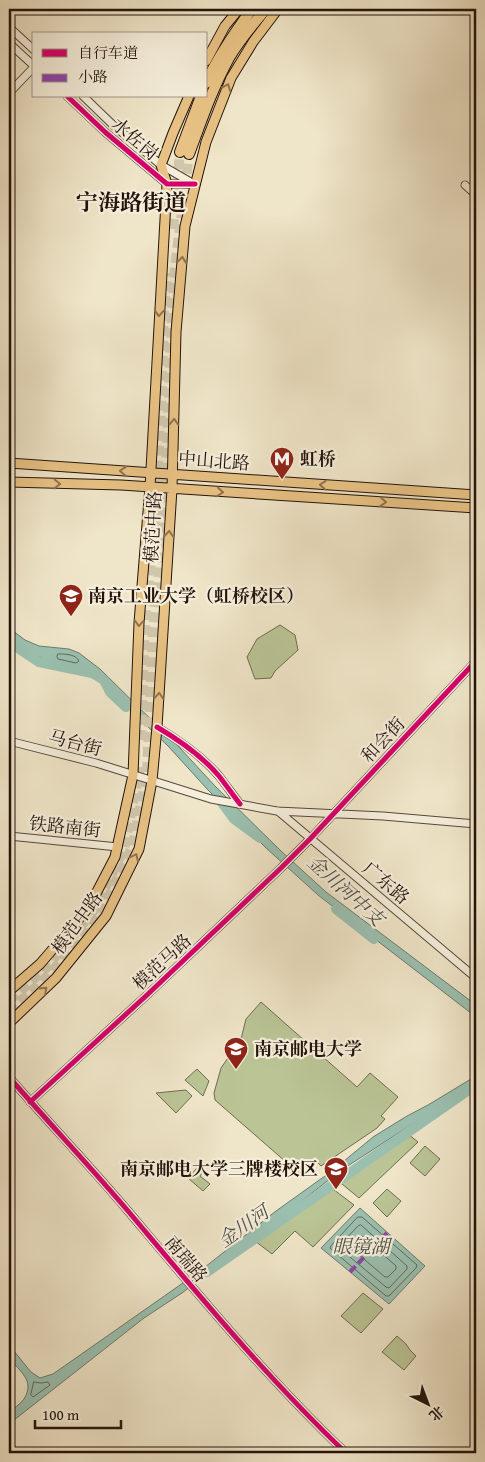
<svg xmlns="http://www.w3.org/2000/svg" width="485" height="1462" font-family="'Gentium Book Plus','Noto Serif SC',serif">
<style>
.green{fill:#bac495;stroke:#6e6c50}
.water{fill:#9bc0b0;stroke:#6b7b6e}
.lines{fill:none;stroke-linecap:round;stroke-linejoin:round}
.shore{stroke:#5f6a5e;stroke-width:1}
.river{stroke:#9bc0b0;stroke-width:10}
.highway-tunnel{stroke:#d0c6ac;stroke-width:10;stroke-dasharray:10 5;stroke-linecap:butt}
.minor-casing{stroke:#56483a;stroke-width:9}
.major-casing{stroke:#23130b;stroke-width:11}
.highway-casing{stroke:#23130b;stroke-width:12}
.minor{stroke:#f5eedb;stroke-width:7}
.major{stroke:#e8c284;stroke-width:9}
.highway{stroke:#e8c284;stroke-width:10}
.quiet{stroke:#8e44ad;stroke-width:4;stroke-dasharray:8 4;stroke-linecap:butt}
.cycleway-casing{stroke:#f5eedb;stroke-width:8}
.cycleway{stroke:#d6006c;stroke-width:5}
.oneway{stroke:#8f734e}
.labels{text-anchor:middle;stroke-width:4.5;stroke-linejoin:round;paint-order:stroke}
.street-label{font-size:18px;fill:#23130b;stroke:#f5eedb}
.poi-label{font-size:18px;font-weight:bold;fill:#23130b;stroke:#f5eedb;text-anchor:start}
.water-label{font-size:19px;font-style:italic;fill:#4d5045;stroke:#f5eedb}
.district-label{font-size:22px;font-weight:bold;fill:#23130b;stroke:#f5eedb}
</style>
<rect width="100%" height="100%" fill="#efe5c8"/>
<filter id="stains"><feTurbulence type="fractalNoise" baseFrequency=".004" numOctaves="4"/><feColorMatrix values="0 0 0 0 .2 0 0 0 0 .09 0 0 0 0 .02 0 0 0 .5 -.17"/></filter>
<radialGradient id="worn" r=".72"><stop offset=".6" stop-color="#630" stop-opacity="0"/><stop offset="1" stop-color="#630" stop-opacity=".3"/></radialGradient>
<path class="green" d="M280,625L295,635L298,650L275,671L271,678L255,679L247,657L257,639Z
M261,1002L357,1087L370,1073L398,1097L381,1116L385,1119L377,1128L321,1166L318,1163L314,1162L311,1164V1168L314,1171L302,1176L215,1100L214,1093L221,1068L241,1039L246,1019Z
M197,1069L209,1081L203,1096L185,1080Z
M186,1090L192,1096L176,1113L156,1093Z
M408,1134L418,1142L359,1198L336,1179Z
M425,1146L440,1159L425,1176L410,1163Z
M197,1168L202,1173L200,1176L210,1184L203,1191L188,1178Z
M329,1186L354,1205L313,1247L295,1231L272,1254L255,1241Z
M387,1189L401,1201L387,1217L373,1203Z
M363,1293L383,1309L361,1333L341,1316Z
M397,1336L406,1344L410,1350L416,1356L404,1370L382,1352Z"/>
<path class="water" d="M9,628L25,640L39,646L69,649L79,653L100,669L179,747L215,786L281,851L326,892L476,1005V1017L318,895L265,847L208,790L168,746L98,679L80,669L53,663L33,654L9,637Z
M476,1076V1085L454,1097L343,1169L182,1293L144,1318L9,1424V1413C13,1408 20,1405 24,1399C36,1379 18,1372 10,1357C8,1353 9,1349 9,1345L31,1372L40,1378L53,1374L200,1271L276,1211L332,1171L373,1137L407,1116L428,1105Z
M360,1208L425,1266L389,1304L321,1248Z"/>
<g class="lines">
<path class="shore" d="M58,654C65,654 76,654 79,661L76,663L58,659L57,657Z
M358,1217H362L417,1265L416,1268L389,1296H386L330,1248L331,1246Z
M361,1225L407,1266V1269L389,1288L386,1287L339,1248L340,1245L358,1226Z
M359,1236H362L396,1266V1269L388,1277H385L351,1248V1245Z
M34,1382L41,1383L48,1382L50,1385L33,1397L31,1395Z"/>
<path class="river" d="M9,642L39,662L92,673L104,680L110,692L126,707
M217,796L234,819L260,838
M336,909L374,939
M207,1272L476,1085"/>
<path class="highway-tunnel" d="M173,229L180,152
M141,740L145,620L154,531L161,410L164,307L168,273
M9,1001L46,968L94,910L124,849L140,767
M9,1012L49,975L100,915L132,848L147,774L153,628L164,521L173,284L189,154"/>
<defs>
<path id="minor" d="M9,27L34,50
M9,43L34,66
M9,93L34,67
M67,96L105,132L167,184H195
M83,96L112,124L161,165L194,184
M465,185L476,195
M157,727C179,740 202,756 219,776C226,785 233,795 240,804
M9,741L96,763L211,799L277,811L383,816L476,824
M278,811L476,978
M9,836L118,847
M9,1077C48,1122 89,1165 128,1211C198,1294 267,1378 346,1453
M30,1102L147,995L281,868L310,839L476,661"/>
<path id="major" d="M206,61L225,26L239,9
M9,463L476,495
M9,482L121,485L476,508
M9,991L40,964L89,907L115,857L133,775L139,623L150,487L167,184L161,165L173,133L189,96
M9,1023L56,978L106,916L139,849L152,781L157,727L172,489L176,332L185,226L206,142L231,78L253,42L278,9"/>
<path id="highway" d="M206,83C218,56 235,32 252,9
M180,152L201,96
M189,154C201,122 212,89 229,58C239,41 253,24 266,9"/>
</defs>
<use href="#minor" class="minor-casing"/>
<use href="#major" class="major-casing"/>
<use href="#highway" class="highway-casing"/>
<use href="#minor" class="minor"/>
<use href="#major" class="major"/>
<use href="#highway" class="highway"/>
<path class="quiet" d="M350,1272L387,1233"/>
<defs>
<path id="cycleway" d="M67,96L105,132L167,184H195
M157,727C179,740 202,756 219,776C226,785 233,795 240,804
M9,1077C48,1122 89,1165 128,1211C198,1294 267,1378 346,1453
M30,1102L147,995L281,868L310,839L476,661"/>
</defs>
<use href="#cycleway" class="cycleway-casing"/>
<use href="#cycleway" class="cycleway"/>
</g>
<defs><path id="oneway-chevron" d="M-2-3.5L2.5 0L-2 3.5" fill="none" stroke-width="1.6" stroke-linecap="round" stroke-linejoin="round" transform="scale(1.25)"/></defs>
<g class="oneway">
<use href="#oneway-chevron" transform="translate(227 87) rotate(-68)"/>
<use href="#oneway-chevron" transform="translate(182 260) rotate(-85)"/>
<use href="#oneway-chevron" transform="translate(159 313) rotate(94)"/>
<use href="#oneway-chevron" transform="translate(174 422) rotate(-88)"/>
<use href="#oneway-chevron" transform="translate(123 471) rotate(-176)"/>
<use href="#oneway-chevron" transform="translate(57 484) rotate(1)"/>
<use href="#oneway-chevron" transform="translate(323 485) rotate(-176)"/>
<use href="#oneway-chevron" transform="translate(220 492) rotate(4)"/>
<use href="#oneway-chevron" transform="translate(383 502) rotate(4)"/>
<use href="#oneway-chevron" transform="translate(169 534) rotate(-86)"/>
<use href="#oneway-chevron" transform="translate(139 623) rotate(94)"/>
<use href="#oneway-chevron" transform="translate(159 696) rotate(-86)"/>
<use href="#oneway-chevron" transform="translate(135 857) rotate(-64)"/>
<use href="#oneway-chevron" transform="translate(44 990) rotate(-43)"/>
</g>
<defs>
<symbol id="metro-pin" viewBox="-11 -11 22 30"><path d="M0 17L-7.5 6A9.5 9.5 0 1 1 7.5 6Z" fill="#8f2418" stroke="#f5eedb"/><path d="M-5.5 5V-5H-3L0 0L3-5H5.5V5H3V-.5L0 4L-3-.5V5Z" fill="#fff"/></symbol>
<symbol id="university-pin" viewBox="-11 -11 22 30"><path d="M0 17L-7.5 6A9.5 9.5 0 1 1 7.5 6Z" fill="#8f2418" stroke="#f5eedb"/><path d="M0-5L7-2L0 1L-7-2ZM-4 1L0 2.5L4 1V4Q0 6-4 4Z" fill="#fff"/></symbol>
</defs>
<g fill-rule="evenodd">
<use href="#metro-pin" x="268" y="445" width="28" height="38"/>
<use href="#university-pin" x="57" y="582" width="28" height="38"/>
<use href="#university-pin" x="222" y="1035" width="28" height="38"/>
<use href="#university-pin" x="322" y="1155" width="28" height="38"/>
</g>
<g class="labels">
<g class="street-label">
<text transform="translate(135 139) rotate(40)" y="6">水佐岗</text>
<text transform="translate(214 461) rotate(4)" y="6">中山北路</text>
<text transform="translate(153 527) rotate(-87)" y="6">模范中路</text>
<text transform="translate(383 740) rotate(-47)" y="6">和会街</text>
<text transform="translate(75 743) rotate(15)" y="6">马台街</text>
<text transform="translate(65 827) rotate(6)" y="6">铁路南街</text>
<text transform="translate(386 883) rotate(40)" y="6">广东路</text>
<text transform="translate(77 923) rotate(-54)" y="6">模范中路</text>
<text transform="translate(162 962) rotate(-43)" y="6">模范马路</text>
<text transform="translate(186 1259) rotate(50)" y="6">南瑞路</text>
</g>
<g class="poi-label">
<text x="300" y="465">虹桥</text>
<text x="88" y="602">南京工业大学（虹桥校区）</text>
<text x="254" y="1055">南京邮电大学</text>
<text x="318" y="1175" text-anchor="end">南京邮电大学三牌楼校区</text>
</g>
<g class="water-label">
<text transform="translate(346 890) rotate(42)" y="7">金川河中支</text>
<text transform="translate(243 1226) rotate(-35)" y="7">金川河</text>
<text x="361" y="1253">眼镜湖</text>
</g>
<g class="district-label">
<text x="131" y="210">宁海路街道</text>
</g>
</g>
<rect width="485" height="1462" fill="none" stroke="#efe5c8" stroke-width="30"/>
<rect x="10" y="10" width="465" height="1442" fill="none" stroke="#23130b" stroke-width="2.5"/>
<rect x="15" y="15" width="455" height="1432" fill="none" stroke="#23130b"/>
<rect x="32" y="32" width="175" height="65" fill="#f5eedb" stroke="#a19688"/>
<rect x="42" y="49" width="25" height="8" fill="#d6006c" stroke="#a19688"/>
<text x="78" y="58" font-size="15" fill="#23130b">自行车道</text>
<rect x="42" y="74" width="25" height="8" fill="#8e44ad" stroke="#a19688"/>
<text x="78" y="82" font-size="15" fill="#23130b">小路</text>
<g transform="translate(428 1404) rotate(138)" stroke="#f5eedb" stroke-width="4" paint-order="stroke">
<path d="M0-4L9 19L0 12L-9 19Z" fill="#23130b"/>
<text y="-8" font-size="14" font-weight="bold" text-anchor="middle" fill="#23130b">北</text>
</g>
<path d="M35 1420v8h86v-8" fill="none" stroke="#23130b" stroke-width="2.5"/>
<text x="42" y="1420" font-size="15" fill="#23130b" stroke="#f5eedb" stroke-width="4" paint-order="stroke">100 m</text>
<rect width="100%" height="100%" filter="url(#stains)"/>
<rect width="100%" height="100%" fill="url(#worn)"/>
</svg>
